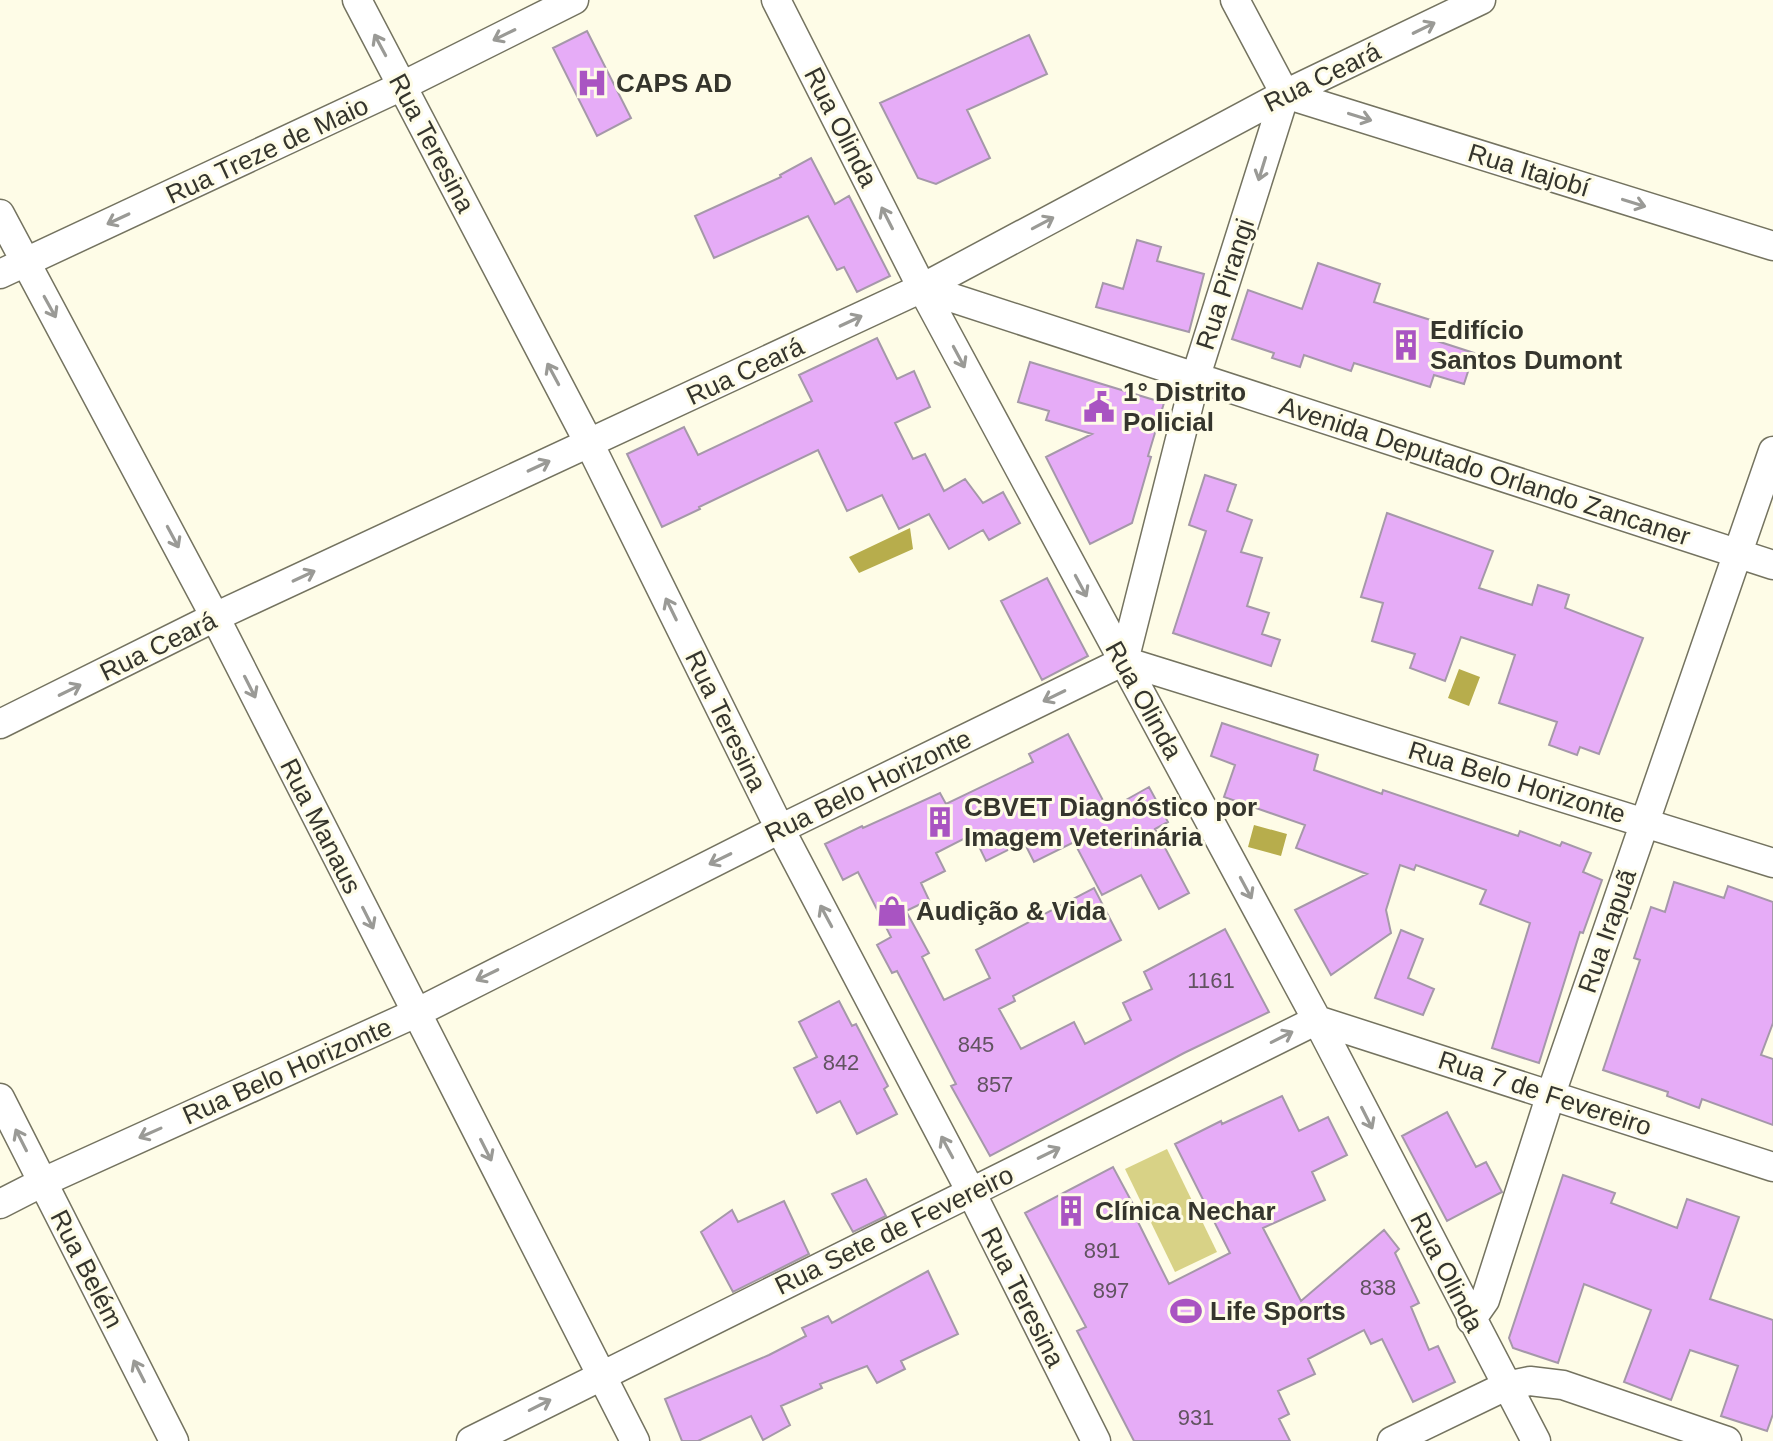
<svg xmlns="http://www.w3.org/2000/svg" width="1773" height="1441" font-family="Helvetica,sans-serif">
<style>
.green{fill:#d8d286}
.water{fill:#b7ad4c}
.building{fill:#e6acf7;stroke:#a598a9;stroke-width:2}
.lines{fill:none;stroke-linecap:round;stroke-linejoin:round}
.minor-casing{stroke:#747360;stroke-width:31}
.minor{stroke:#fff;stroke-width:28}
.oneway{stroke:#9a9a96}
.labels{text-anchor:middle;stroke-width:6;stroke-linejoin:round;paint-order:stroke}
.number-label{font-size:22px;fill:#615360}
.street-label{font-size:26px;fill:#35352d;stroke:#fefce7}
.poi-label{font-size:26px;font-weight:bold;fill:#35352d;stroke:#fefce7;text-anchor:start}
</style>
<rect width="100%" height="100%" fill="#fefce7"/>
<path class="green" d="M1167,1149L1217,1252L1175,1272L1125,1169Z"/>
<path class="water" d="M910,528L913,549L859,573L849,557Z
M1459,669L1480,677L1469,706L1448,698Z
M1254,825L1287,834L1281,856L1248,847Z"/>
<path class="building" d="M587,31L631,118L597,136L553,48Z
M1029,35L1047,74L967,110L990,158L936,184L918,178L880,103Z
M811,158L835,204L849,196L890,276L857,292L844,267L837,270L808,216L714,258L695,216L781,177L780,175Z
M1137,240L1161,247L1157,261L1204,274L1189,332L1096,307L1103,283L1123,289Z
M1318,263L1380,284L1374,302L1440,323L1434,340L1474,353L1464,384L1434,375L1430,387L1354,363L1351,371L1304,355L1300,367L1272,358L1274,353L1232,339L1248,290L1302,309Z
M877,338L897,379L914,371L930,407L895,423L913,459L925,454L944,491L965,479L983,503L1003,492L1020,523L989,540L983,530L949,549L929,514L899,529L882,495L847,511L818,450L699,507L700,509L662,527L627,454L684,427L698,455L812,401L799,375Z
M1030,362L1164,403L1148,456L1151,457L1132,523L1090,544L1046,457L1092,434L1046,420L1049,411L1018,402Z
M1205,475L1236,485L1227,511L1252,520L1241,552L1262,558L1247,606L1269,613L1262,634L1280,640L1271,666L1173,633L1206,531L1189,525Z
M1387,513L1493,551L1479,588L1532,605L1538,585L1569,595L1565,608L1643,638L1599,754L1580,747L1577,755L1549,745L1557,722L1499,703L1515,655L1461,637L1445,681L1410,668L1415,654L1372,641L1383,603L1361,597Z
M1047,578L1088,656L1042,680L1001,601Z
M1222,723L1318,755L1314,770L1382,794L1383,790L1518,836L1520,831L1560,846L1562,842L1591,853L1583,872L1602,880L1583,933L1580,932L1539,1063L1492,1048L1530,923L1480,904L1486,890L1416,865L1414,870L1400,865L1386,910L1391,933L1331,975L1295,910L1367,874L1296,848L1305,825L1224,797L1235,765L1211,756Z
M1068,734L1108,810L1149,787L1168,822L1155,829L1189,893L1159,909L1141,875L1102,895L1074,842L1034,862L1024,842L986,861L973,834L936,853L945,871L921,883L929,900L906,911L929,953L922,957L944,1000L990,978L976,950L1094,888L1121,940L1013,996L1015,1001L999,1009L1021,1049L1074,1022L1085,1044L1131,1020L1123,1003L1152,989L1144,972L1225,929L1269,1012L1184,1053L990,1156L951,1086L956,1084L897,971L892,973L877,945L891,937L858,872L843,880L825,844L862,826L863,828L940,793L946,804L1033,762L1029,754Z
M1674,882L1724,898L1728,886L1773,902V1023L1761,1055L1773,1059V1125L1702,1099L1699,1108L1667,1096L1668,1092L1603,1070L1640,960L1634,958L1651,907L1665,912Z
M1401,930L1423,939L1408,978L1434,989L1423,1015L1375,998Z
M839,1001L852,1026L856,1024L888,1086L884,1089L897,1114L857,1134L840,1101L817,1113L794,1068L817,1057L799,1022Z
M1282,1096L1299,1131L1328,1117L1347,1155L1312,1172L1325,1200L1263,1228L1301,1301L1384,1230L1399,1249L1395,1253L1419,1303L1411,1307L1429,1350L1438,1346L1455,1382L1413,1402L1382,1339L1371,1344L1364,1330L1308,1359L1315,1374L1278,1391L1289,1414L1279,1419L1290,1441H1134L1077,1331L1086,1327L1025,1213L1113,1167L1135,1208L1132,1210L1169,1284L1230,1253L1175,1144L1221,1121L1222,1124Z
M1447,1112L1476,1167L1486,1162L1502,1192L1447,1221L1402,1136Z
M1563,1175L1615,1193L1611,1203L1677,1228L1687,1199L1739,1217L1710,1299L1773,1320V1414L1767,1431L1721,1416L1738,1366L1690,1350L1671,1400L1624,1382L1651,1310L1584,1284L1558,1363L1513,1348L1509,1338Z
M866,1179L886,1216L853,1232L832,1194Z
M784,1201L809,1254L733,1292L701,1232L732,1210L738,1222Z
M928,1271L958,1334L901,1361L905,1369L877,1383L867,1366L820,1384L822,1388L781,1406L790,1425L763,1440L751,1416L698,1441H682L665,1399L769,1355L806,1336L802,1328L828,1316L832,1323Z"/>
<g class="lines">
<defs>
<path id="minor" d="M357,0L589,443L780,829L971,1192L1096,1441
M776,0L922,288L1317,1020L1536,1441
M1235,0L1285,94
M1285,94L1773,246
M0,214L215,617L635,1441
M0,274L402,86L574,0
M922,288L1773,565
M1124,661L1196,376L1285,94
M0,724L215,617L922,288L1285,94L1481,0
M0,1098L174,1441
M0,1204L43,1182L416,1013L780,829L1124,661L1773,863
M1471,1320L1485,1300L1551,1094L1773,451
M471,1441L1317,1020L1773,1167
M1392,1441L1506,1386L1530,1381L1563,1385L1727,1441"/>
</defs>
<use href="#minor" class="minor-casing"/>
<use href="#minor" class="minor"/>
</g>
<defs><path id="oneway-shaft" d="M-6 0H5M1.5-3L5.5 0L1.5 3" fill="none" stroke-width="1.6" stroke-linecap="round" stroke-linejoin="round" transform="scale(2)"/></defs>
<g class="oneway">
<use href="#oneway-shaft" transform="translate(1424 28) rotate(-26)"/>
<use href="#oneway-shaft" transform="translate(504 35) rotate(154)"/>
<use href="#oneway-shaft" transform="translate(380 45) rotate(-118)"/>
<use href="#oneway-shaft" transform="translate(1360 117) rotate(17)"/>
<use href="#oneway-shaft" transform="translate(1262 169) rotate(107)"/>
<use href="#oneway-shaft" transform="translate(1634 203) rotate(17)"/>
<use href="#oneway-shaft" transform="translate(887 218) rotate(-117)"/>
<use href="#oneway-shaft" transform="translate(118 219) rotate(155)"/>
<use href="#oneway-shaft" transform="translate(1043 223) rotate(-28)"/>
<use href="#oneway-shaft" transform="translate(50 307) rotate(61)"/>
<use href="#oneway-shaft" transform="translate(851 321) rotate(-25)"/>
<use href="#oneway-shaft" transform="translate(959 357) rotate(62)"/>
<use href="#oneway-shaft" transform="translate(553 374) rotate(-118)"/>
<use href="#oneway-shaft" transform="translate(539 466) rotate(-25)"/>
<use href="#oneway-shaft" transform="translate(173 537) rotate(62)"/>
<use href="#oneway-shaft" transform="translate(304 576) rotate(-25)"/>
<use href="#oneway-shaft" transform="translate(1081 586) rotate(62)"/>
<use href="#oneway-shaft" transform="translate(671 609) rotate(-116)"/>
<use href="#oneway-shaft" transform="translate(250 687) rotate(63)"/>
<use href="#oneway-shaft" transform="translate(70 690) rotate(-26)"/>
<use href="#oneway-shaft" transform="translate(1054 696) rotate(154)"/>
<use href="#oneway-shaft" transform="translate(720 859) rotate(154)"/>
<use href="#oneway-shaft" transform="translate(1246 888) rotate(62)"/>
<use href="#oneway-shaft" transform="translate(826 916) rotate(-118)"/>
<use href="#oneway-shaft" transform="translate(368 918) rotate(63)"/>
<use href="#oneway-shaft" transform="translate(487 975) rotate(154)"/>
<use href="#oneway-shaft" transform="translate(1282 1037) rotate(-27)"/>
<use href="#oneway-shaft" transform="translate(1367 1118) rotate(63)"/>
<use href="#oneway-shaft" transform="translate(150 1133) rotate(156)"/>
<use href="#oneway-shaft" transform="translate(21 1140) rotate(-117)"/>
<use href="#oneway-shaft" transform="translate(947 1147) rotate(-118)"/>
<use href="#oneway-shaft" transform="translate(486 1150) rotate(63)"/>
<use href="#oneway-shaft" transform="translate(1049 1153) rotate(-26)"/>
<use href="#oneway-shaft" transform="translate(139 1371) rotate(-117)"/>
<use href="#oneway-shaft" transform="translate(540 1405) rotate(-27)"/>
</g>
<defs>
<symbol id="hospital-bare" viewBox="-9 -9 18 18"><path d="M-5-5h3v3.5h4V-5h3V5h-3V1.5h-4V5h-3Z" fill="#a954c2" stroke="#fefce7" stroke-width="2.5" paint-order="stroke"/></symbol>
<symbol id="building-bare" viewBox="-9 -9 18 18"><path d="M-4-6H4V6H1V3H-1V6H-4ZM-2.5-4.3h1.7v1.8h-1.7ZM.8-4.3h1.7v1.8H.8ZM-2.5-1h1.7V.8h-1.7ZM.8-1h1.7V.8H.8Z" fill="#a954c2" stroke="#fefce7" stroke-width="2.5" paint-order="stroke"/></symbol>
<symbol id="civic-bare" viewBox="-9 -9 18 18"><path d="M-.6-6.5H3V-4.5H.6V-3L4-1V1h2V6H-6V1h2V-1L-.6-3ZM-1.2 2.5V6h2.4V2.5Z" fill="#a954c2" stroke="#fefce7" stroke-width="2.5" paint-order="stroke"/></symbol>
<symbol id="shop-bare" viewBox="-9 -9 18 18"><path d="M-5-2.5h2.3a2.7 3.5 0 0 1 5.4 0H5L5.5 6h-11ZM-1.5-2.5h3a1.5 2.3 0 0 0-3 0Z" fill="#a954c2" stroke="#fefce7" stroke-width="2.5" paint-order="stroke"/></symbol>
<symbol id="stadium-bare" viewBox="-9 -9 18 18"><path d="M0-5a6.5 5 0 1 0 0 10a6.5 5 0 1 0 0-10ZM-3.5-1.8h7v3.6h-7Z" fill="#a954c2" stroke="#fefce7" stroke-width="2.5" paint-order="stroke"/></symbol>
</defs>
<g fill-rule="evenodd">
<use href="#hospital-bare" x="570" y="61" width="44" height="44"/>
<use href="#building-bare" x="1384" y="323" width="44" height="44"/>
<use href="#civic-bare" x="1077" y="385" width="44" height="44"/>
<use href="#building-bare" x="918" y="800" width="44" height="44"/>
<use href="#shop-bare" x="870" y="889" width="44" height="44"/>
<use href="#building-bare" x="1049" y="1189" width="44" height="44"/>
<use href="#stadium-bare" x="1164" y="1289" width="44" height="44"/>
</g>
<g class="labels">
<g class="number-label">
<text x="1211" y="988">1161</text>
<text x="976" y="1052">845</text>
<text x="841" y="1070">842</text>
<text x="995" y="1092">857</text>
<text x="1102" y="1258">891</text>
<text x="1378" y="1295">838</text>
<text x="1111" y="1298">897</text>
<text x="1196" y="1425">931</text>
</g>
<g class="street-label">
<text transform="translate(1322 77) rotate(-26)" y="9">Rua Ceará</text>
<text transform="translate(841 127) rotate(63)" y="9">Rua Olinda</text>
<text transform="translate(432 143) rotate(62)" y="9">Rua Teresina</text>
<text transform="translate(267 150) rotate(-25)" y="9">Rua Treze de Maio</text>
<text transform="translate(1529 170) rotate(17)" y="9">Rua Itajobí</text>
<text transform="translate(1225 284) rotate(-72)" y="9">Rua Pirangi</text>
<text transform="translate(745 371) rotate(-25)" y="9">Rua Ceará</text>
<text transform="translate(1485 471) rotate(18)" y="9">Avenida Deputado Orlando Zancaner</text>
<text transform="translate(158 646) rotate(-26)" y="9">Rua Ceará</text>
<text transform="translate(1144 700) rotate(61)" y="9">Rua Olinda</text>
<text transform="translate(726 721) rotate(64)" y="9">Rua Teresina</text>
<text transform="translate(1517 782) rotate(17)" y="9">Rua Belo Horizonte</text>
<text transform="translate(868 786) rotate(-26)" y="9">Rua Belo Horizonte</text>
<text transform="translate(321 826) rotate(63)" y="9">Rua Manaus</text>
<text transform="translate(1607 931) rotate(-71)" y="9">Rua Irapuã</text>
<text transform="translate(287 1071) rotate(-24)" y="9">Rua Belo Horizonte</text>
<text transform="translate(1545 1093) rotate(18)" y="9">Rua 7 de Fevereiro</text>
<text transform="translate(894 1230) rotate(-26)" y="9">Rua Sete de Fevereiro</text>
<text transform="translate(87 1269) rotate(63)" y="9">Rua Belém</text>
<text transform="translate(1447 1272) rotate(63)" y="9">Rua Olinda</text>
<text transform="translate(1023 1297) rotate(63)" y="9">Rua Teresina</text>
</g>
<g class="poi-label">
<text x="616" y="92">CAPS AD</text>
<text x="1430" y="339">Edifício<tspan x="1430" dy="30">Santos Dumont</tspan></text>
<text x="1123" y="401">1° Distrito<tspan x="1123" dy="30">Policial</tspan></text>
<text x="964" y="816">CBVET Diagnóstico por<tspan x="964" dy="30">Imagem Veterinária</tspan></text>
<text x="916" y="920">Audição &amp; Vida</text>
<text x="1095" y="1220">Clínica Nechar</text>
<text x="1210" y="1320">Life Sports</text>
</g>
</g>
</svg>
